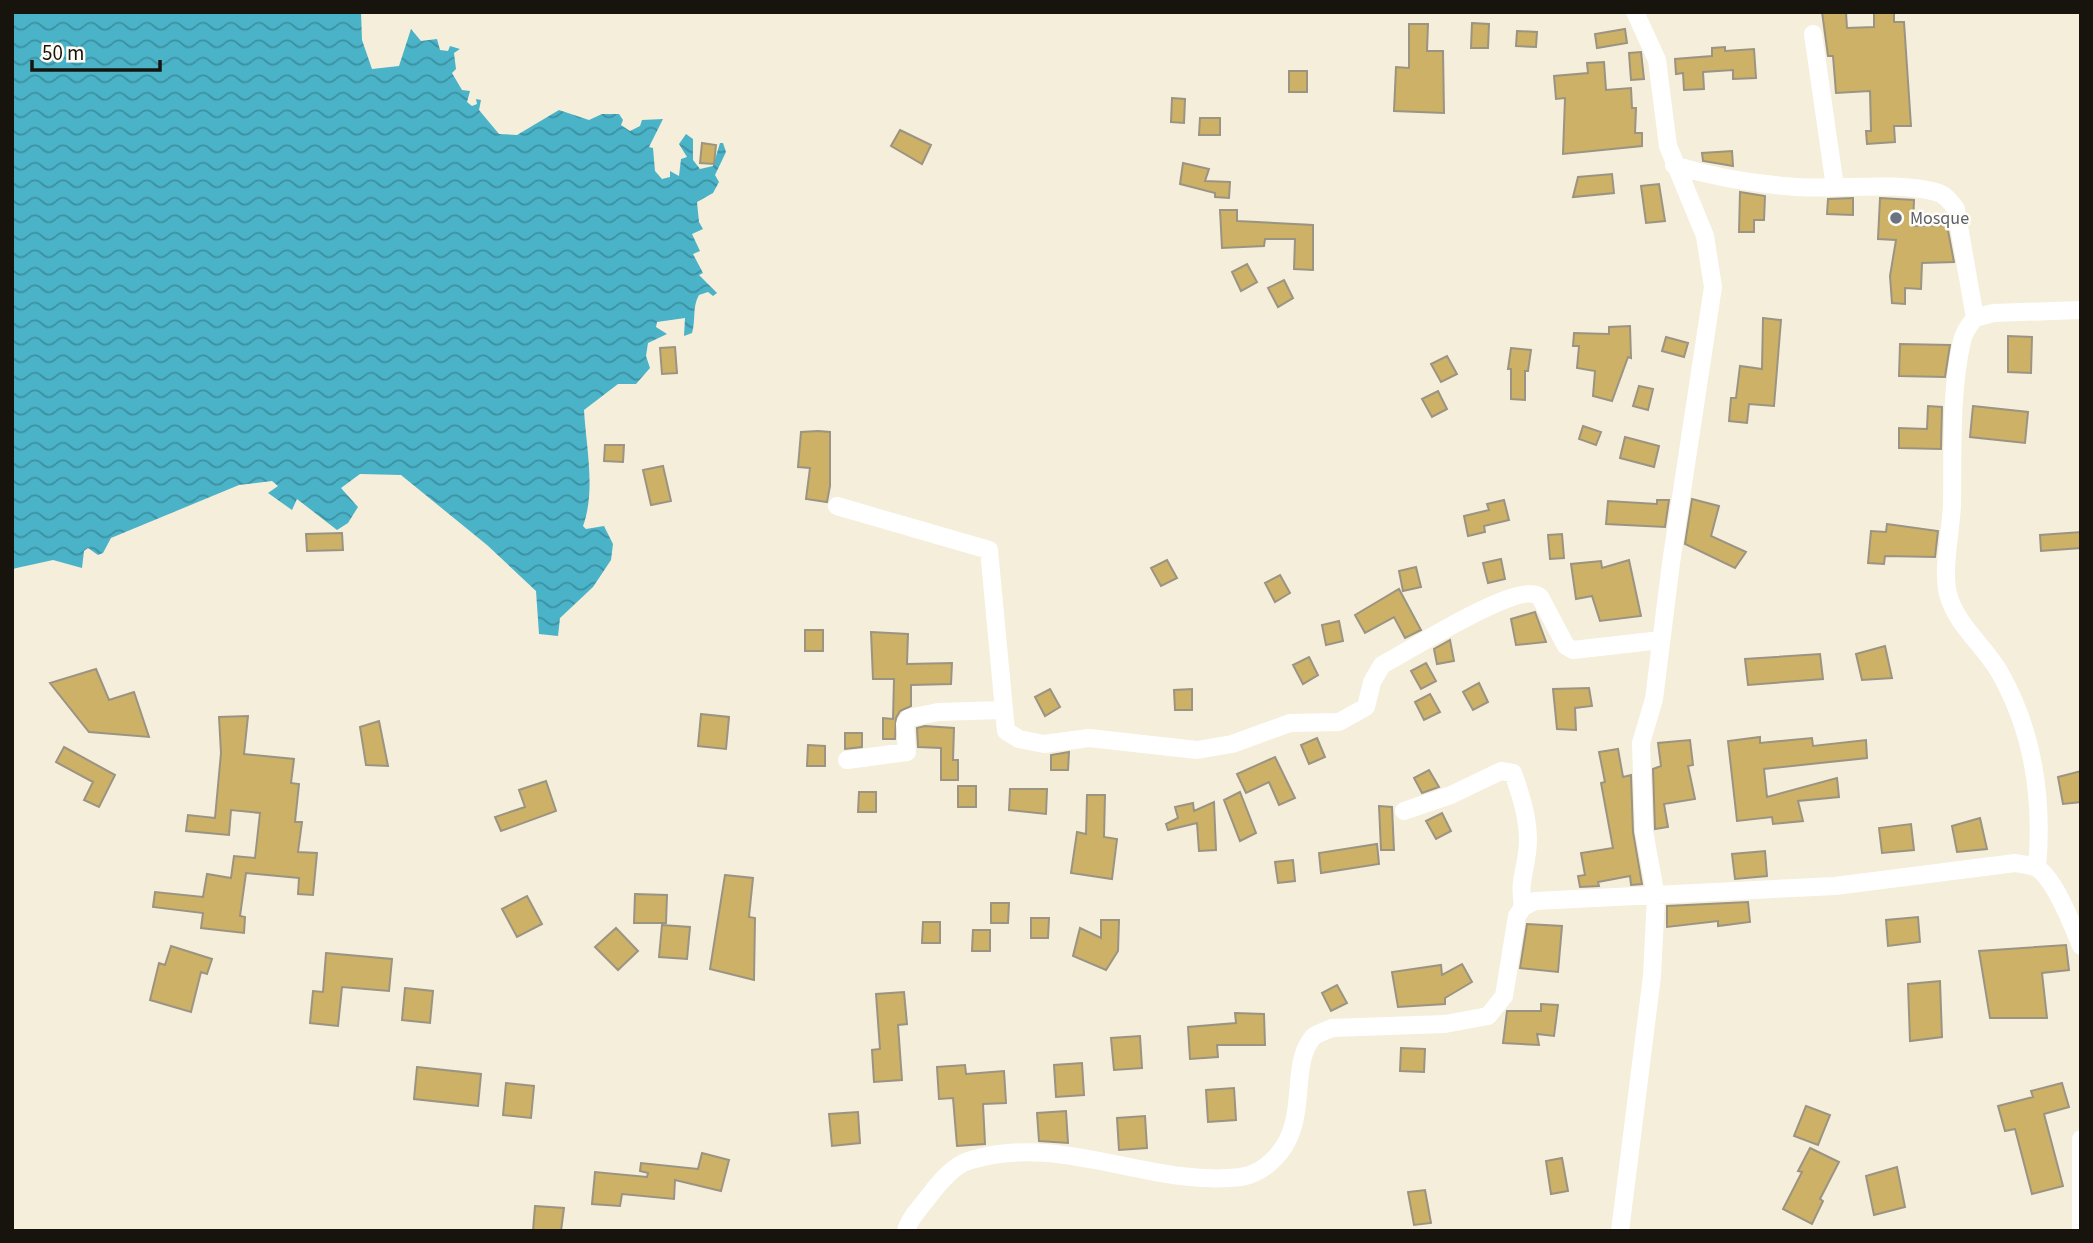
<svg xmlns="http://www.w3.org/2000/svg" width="2093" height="1243" font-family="'Source Sans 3',sans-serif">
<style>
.water{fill:url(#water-waves)}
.building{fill:#cdb166;stroke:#9b9482;stroke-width:2}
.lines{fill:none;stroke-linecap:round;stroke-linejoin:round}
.minor{stroke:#fff;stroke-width:18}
.worship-dot{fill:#6b7280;stroke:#fefcf4;stroke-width:2.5}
.labels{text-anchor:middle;stroke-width:5;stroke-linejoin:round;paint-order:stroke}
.worship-label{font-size:18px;fill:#5b616d;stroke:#fefcf4;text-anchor:start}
</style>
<defs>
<pattern id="water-waves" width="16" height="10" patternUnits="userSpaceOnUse" patternTransform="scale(1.75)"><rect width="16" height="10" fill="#4ab3c8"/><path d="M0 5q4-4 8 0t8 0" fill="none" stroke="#3d90a1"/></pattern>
</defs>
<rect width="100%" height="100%" fill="#f5eeda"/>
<path class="water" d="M12,12H361L362,40L372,69L399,66L411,29L421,41L437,39L440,50L448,51L450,46L460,49L454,53L456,69L452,73L462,90L470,91L467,102L472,106L477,104L476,99L481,100L479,110L499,134L517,135L559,110L589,120L602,114H619L623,120L621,125L630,131L640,126L642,120L663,119L649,147L653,148L655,171L662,179L670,177V171L679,176L681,159L687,157L679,144L686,134L693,139V160L700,169L713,166L720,143H723L726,152L715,175L719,182L713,193L697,202L699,222L703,229L692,234L700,251L693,254L703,273L699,275L717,293L713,296L708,292L699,295C692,307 696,320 692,333L684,336L685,318L657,322L656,327L667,334L648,343L646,356L650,368L636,384H618L584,410C586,446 596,491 583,526L586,529L604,526L613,544L611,560L593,587L560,618L558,636L539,634L536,591L487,545L401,475L360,474L341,488L358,507L348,523L337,530L297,499L292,510L268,493L278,486L272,481L239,485L111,538L103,553L98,555L88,548L84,551L82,568L53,560L12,569Z"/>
<path class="building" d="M1822,12H1846L1847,28L1874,27V12H1894V22H1904L1911,126H1894L1895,142L1867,144L1866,131H1871L1870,91L1836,93L1833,56H1828Z
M1472,23L1489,24L1488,48H1471Z
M1409,24H1428L1427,51H1443L1444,113L1394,111L1396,67L1409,68Z
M1625,29L1627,43L1597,48L1595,34Z
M1517,31L1537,32L1536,47L1516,46Z
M1725,47V51L1754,49L1756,78L1733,79V70L1703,72L1704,89L1684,90L1683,73L1676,74L1675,59L1712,56V48Z
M1641,52L1644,79L1631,80L1629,53Z
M1604,62L1606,90L1631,88L1632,108H1636L1635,133H1642V146L1563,154L1565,98L1556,99L1554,76L1588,73L1587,63Z
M1289,71H1307V92H1289Z
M1172,98L1185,99L1184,123L1171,122Z
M1200,118H1220V135H1199Z
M900,130L931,145L922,164L891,146Z
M702,143L716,145L714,164L700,163Z
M1732,151L1733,166L1703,161L1702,153Z
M1183,163L1209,169L1205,181L1230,182L1229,198L1215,197V193L1180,184Z
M1612,174L1614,193L1573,197L1578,177Z
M1659,184L1665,221L1646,223L1641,186Z
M1740,192L1765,196L1764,220H1754V232H1739Z
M1853,198V215L1827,214L1828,199Z
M1880,198L1914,200L1913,226L1947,225L1954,262L1922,263L1921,289L1905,288V304L1892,303L1890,276L1896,240L1878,239Z
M1220,210H1237V221L1313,225V270L1294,269L1295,239H1265L1264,246L1222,248Z
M1247,264L1257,282L1241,291L1232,272Z
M1284,280L1293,298L1278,307L1268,288Z
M1763,318L1781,320L1774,406L1749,404L1747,423L1729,421L1731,398H1736L1740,366L1762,369Z
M1630,326L1631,358L1628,357L1612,401L1593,396L1595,371L1577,368L1579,346H1573L1574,333L1609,334V327Z
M2008,336L2032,337L2031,373L2008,372Z
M1666,337L1688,343L1684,357L1662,351Z
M1900,344L1950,345L1945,377L1899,376Z
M675,347L677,373L662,374L660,348Z
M1511,348L1531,350L1528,371H1525V400L1511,399V369H1508Z
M1447,356L1457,374L1441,382L1431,364Z
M1639,386L1653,389L1648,410L1633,406Z
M1438,391L1447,409L1432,417L1422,399Z
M1928,406L1942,407L1941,449L1899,448V428L1927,429Z
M1973,406L2028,412L2025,443L1970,437Z
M1583,426L1601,432L1596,445L1579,439Z
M818,431L830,432V486L827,502L806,499L810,468L798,467L801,432Z
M1625,437L1659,446L1654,467L1620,458Z
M605,445H624L623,462L604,461Z
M663,466L671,501L651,505L643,470Z
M1692,499L1719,506L1711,536L1746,552L1735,568L1685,544Z
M1504,500L1509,520L1484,526L1485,532L1468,536L1464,516L1489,510L1487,504Z
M1657,500H1669L1665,527L1606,524L1608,501L1657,504Z
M1887,524L1938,531L1935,557L1885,556L1884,564L1868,563L1871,531L1886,532Z
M2081,532V548L2041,551L2040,535Z
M342,533L343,550L307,551L306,534Z
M1562,534L1564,558L1550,559L1548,535Z
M1501,559L1505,579L1488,583L1483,563Z
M1167,560L1177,578L1161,586L1151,568Z
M1629,560L1641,616L1600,621L1592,596L1576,599L1571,564L1601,561L1602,568Z
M1416,567L1421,587L1403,591L1399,571Z
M1280,575L1290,593L1275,602L1265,583Z
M1399,589L1421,630L1405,638L1394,617L1365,633L1355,615Z
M1535,612L1546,642L1516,645L1511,619Z
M1339,621L1343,641L1326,645L1322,625Z
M805,630H823V651H805Z
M871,632L908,634L907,664L952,663L951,684L911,685V706L900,711L896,718L895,739H883V718L893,719L894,679H873Z
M1450,640L1454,661L1437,664L1434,649Z
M1885,646L1892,678L1862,680L1856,654Z
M1820,654L1823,679L1748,685L1745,659Z
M1309,657L1318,675L1303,684L1293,665Z
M1426,663L1436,681L1421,689L1411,671Z
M96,669L109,700L134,692L149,737L89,732L50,683Z
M1479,683L1488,702L1473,710L1463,692Z
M1589,688L1592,706L1575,708L1576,730L1557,729L1553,689Z
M1050,689L1060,707L1045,716L1035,697Z
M1192,689V710H1175L1174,690Z
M1430,694L1440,712L1424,720L1415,702Z
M701,714L729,717L726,749L698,746Z
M248,716L244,754L294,759L291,783L299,784L295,822H302L298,852L317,853L313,895L298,894L299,878L246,873L240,916L245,917L244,933L201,928L203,913L153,907L155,892L203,897L207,874L231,878L234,856L255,858L260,813L231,810L229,835L186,831L188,815L215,818L221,753L219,717Z
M379,721L388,766L366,765L360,727Z
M925,726L954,728L953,760H958V780H941V748L918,747L917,728Z
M845,733H862V747L845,749Z
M1760,737V743L1812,738L1813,746L1866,740L1867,758L1764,769L1767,797L1837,778L1839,797L1798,801L1803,821L1773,824L1772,817L1737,821L1728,741Z
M1317,738L1325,757L1309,764L1301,745Z
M1690,740L1693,765L1688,766L1695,799L1664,804L1668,827L1655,829L1653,769L1661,766L1658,743Z
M808,745L825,746V766H807Z
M64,747L115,775L99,807L84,800L93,782L56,762Z
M1618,749L1623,777L1631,775L1633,832L1642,884L1631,885L1630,876L1598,882L1599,886L1580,887L1578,876L1585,875L1581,853L1613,848L1601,783L1605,782L1599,752Z
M1069,752L1068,770H1051V755Z
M1275,757L1295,798L1279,805L1269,782L1246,793L1237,774Z
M1429,770L1439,787L1422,793L1414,778Z
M2081,771V802L2063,804L2058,777Z
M546,781L556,811L501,831L495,817L525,807L519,790Z
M958,786H976V807H958Z
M1010,789H1047L1046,814L1009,810Z
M859,792H876V812H858Z
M1240,792L1256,833L1240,841L1224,800Z
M1087,795H1105L1104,837L1117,839L1112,879L1071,873L1077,832L1086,834Z
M1214,802L1216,850L1199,851L1197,823L1168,830L1166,824L1178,818L1175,807L1193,803L1194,811Z
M1379,806L1392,807L1394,850H1381Z
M1442,813L1451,831L1436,839L1426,821Z
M1980,818L1987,849L1957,852L1952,826Z
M1911,824L1914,850L1882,853L1879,828Z
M1377,844L1379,864L1321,873L1319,853Z
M1765,851L1767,876L1735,879L1732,854Z
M1293,860L1295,881L1278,883L1275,862Z
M725,875L753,878L749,917L755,918L754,980L710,969Z
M635,894L667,895L666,923H634Z
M527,896L542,924L517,937L502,909Z
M1748,902L1750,922L1718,926V921L1667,927V906Z
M991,903H1009L1008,923H991Z
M1918,917L1920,942L1888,946L1886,920Z
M1031,918H1049L1048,938H1031Z
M1101,920H1119L1118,951L1106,970L1073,956L1080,928L1101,938Z
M923,922H940V943H922Z
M1527,924L1562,926L1558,972L1520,968Z
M662,925L690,927L687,959L659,957Z
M616,928L638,951L618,970L595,947Z
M973,930H990V951H972Z
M2066,945L2069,970L2042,973L2047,1018H1990L1979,951Z
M171,946L212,959L207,974L201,972L191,1012L150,1000L159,963L165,965Z
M326,953L392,959L389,991L342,987L338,1026L310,1023L313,991L323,992Z
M1462,964L1472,982L1445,998V1004L1398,1007L1392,972L1441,965L1442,975Z
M1940,981L1942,1037L1910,1041L1908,984Z
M1337,985L1347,1003L1331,1011L1322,993Z
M405,988L433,991L430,1023L402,1020Z
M904,992L907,1024L898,1025L902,1080L874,1082L872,1050L880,1049L876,994Z
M1541,1004L1558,1005L1554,1036L1537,1034L1539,1045L1503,1043L1507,1011H1541Z
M1235,1013L1264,1014L1265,1045H1217L1218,1057L1190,1059L1188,1027L1236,1023Z
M1140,1036L1142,1068L1114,1070L1111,1038Z
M1401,1048L1425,1049L1424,1072L1400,1071Z
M1082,1063L1084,1095L1056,1097L1054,1065Z
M965,1065L966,1074L1004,1071L1006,1103L983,1104L985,1144L957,1146L953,1098L939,1099L937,1067Z
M417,1067L481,1074L478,1106L414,1099Z
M506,1083L534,1086L531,1118L503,1115Z
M2062,1083L2069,1107L2044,1114L2063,1186L2032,1194L2015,1129L2005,1131L1998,1106L2033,1097L2031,1091Z
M1234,1088L1236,1120L1208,1122L1206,1090Z
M1806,1106L1830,1115L1818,1145L1794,1136Z
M1066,1111L1068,1143L1039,1141L1037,1113Z
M858,1112L860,1143L832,1146L829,1114Z
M1145,1116L1147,1148L1119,1150L1117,1118Z
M1810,1148L1839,1162L1820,1199L1823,1201L1812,1224L1783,1209L1802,1172L1798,1171Z
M702,1153L729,1160L721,1191L675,1180L674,1199L622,1194L620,1206L592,1204L595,1172L647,1177L648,1173L640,1171L641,1163L698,1169Z
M1562,1158L1568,1191L1551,1194L1546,1161Z
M1897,1167L1905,1207L1874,1215L1866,1176Z
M1425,1190L1431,1223L1414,1225L1408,1192Z
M535,1206L564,1208L561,1231H533Z"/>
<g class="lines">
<path class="minor" d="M1813,34L1835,187
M1674,165C1713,177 1754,184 1796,187C1840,190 1893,181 1936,192C1945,194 1951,202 1956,209L1975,318
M837,506L989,550L1006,731L1019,739L1044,744L1089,738L1197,750L1232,744L1290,723L1339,722L1366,707L1372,682L1382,665C1408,652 1519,579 1540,597L1566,646L1573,650L1661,640
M847,760L907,752L905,724L909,718L938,712L1003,710
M1404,811L1451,795L1501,771L1513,773C1522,798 1531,827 1527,853C1524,877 1519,881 1523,907
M2037,868C2043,801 2034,733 2000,673C1985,646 1956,625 1948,594C1942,571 1951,530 1952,505C1953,451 1950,394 1962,341C1964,332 1969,325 1975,318L1993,313L2081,310
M906,1231C909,1218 922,1206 929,1196C939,1183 953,1166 968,1161C1060,1131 1149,1188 1241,1177C1253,1175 1265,1168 1273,1160C1312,1123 1287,1068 1313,1037C1318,1033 1326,1031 1332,1028L1445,1024L1488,1016L1504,996L1517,916L1523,907L1535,901L1835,886L2015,863C2021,864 2031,865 2037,868C2055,879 2073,926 2081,946
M1620,1231L1652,976L1656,897L1644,831L1641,743L1654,699L1671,563L1713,287L1705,236L1668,146L1657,60L1635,12
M2081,1231V1139"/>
</g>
<circle class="worship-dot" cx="1896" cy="218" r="7"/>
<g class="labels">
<g class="worship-label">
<text x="1910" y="224">Mosque</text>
</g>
</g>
<rect width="2093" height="1243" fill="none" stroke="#16140d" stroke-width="28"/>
<path d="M32 60v10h128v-10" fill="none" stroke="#16140d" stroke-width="3.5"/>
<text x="42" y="60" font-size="21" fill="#16140d" stroke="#fefcf4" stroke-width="5" paint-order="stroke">50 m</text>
</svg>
